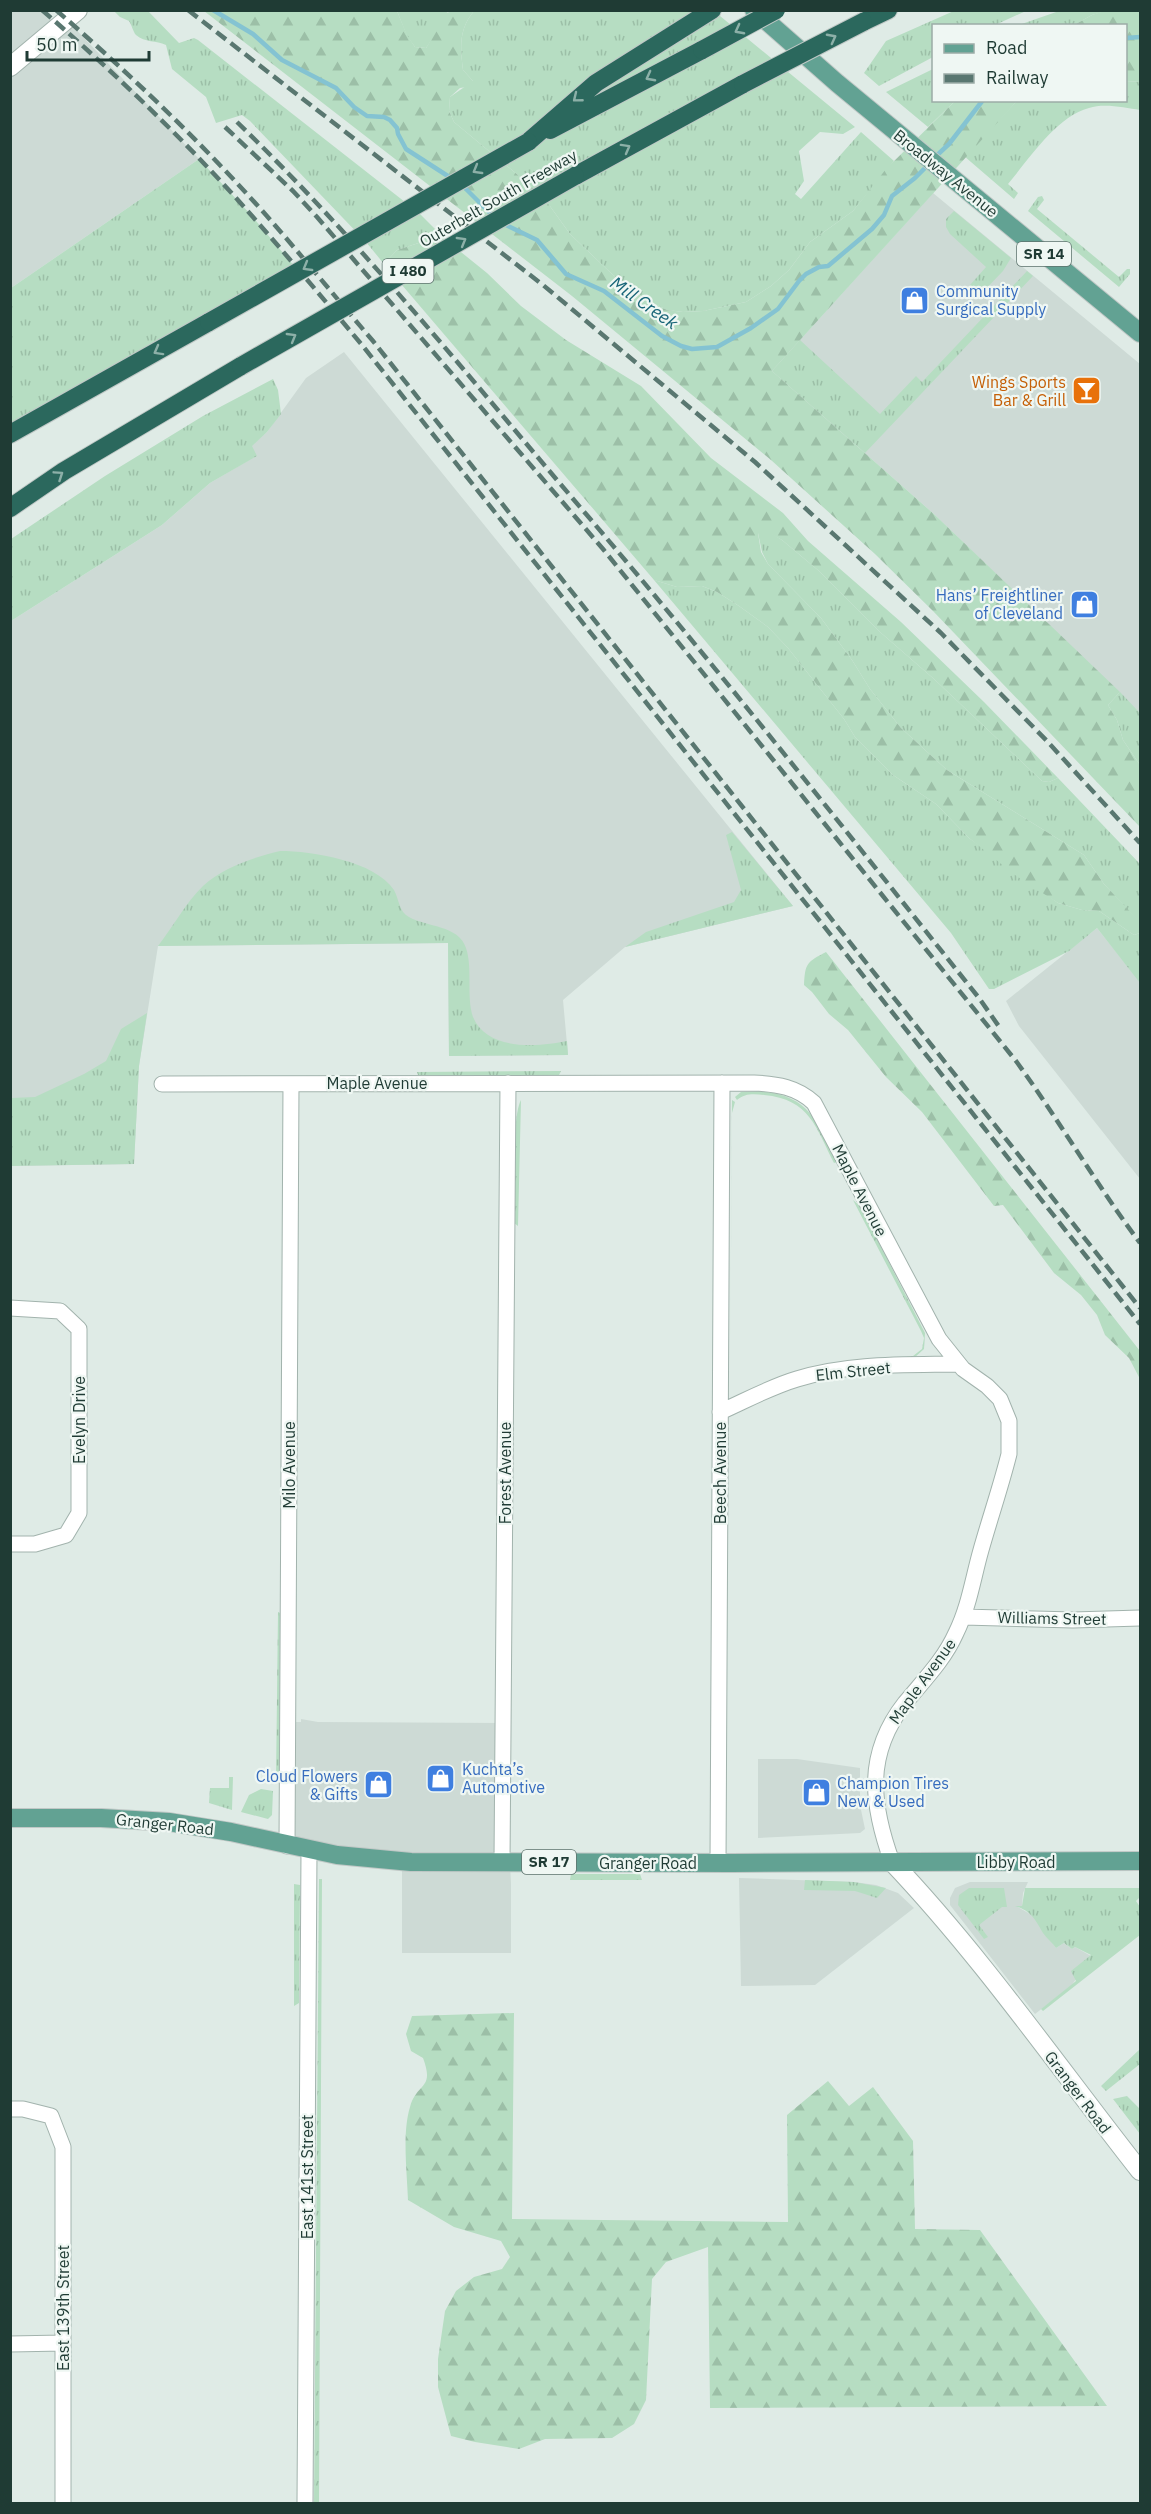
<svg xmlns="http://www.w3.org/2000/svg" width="1151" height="2514" font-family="'IBM Plex Sans',sans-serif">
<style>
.built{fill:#cddad5}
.grass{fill:url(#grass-tufts)}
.forest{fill:url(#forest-firs)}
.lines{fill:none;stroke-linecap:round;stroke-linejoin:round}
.stream{stroke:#84c3d2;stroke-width:4.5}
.minor-casing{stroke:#a2b3ad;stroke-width:17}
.tertiary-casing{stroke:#a2b3ad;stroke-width:20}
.primary-casing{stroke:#c0c8c6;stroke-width:20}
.motorway-casing{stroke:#c0c8c6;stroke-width:20}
.minor{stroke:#fff;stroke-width:15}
.tertiary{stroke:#fff;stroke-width:18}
.primary{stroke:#62a293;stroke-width:18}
.motorway{stroke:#2b685d;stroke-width:18}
.rail{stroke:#597770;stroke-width:4.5;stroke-dasharray:12 6;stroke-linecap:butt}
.motorway-bridge-casing{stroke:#c0c8c6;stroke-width:20;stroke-linecap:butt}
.motorway-bridge{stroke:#2b685d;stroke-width:18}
.oneway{stroke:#8db0a8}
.labels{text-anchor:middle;stroke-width:4.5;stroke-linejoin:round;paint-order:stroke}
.shield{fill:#eff7f3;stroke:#5d736d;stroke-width:1.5}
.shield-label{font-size:15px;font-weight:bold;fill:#1f3b34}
.street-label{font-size:16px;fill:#1f3b34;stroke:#eff7f3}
.shop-label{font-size:16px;fill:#366cbe;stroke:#eff7f3;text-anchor:start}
.food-label{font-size:16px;fill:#c56008;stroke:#eff7f3;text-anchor:end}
.water-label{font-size:18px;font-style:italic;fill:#186578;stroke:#eff7f3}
</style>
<defs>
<pattern id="grass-tufts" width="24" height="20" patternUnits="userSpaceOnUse" patternTransform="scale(1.5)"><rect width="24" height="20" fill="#b6ddc2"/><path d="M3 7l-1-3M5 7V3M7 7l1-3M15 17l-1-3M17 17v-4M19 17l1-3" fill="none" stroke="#9cbfa7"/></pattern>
<pattern id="forest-firs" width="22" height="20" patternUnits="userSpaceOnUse" patternTransform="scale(1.5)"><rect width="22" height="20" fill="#b6ddc2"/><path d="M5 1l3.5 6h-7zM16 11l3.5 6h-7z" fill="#9cbfa7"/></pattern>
</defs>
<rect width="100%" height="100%" fill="#dfebe6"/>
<path class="built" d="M11,11H42L58,25L66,19L199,159L11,288Z
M933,193L1140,364V713L935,515L772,371Z
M344,352L793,906L625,947L563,1000L568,1055L449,1056L448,943L158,946L139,1066L134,1164L11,1166V621L162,525L210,483L256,456L251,446L267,432L306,378Z
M1097,928L1140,982V1179L1019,1026L1006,1001Z
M301,1719L318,1722L503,1723L511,1884V1953H402V1861L287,1846V1722H301Z
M758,1759H797L860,1768V1805L865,1829L860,1833L758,1838Z
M739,1878L854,1882L876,1885L898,1893L914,1908L815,1985L741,1986Z
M970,1882H1028L1023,1893L1022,1906L1018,1907L1035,1917L1056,1948L1064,1943L1072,1949L1075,1947L1091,1956L1072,1985L1035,2014L950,1905V1898L955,1888Z"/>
<path class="grass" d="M956,10L1026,11L995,25L934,26L933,57L879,86L864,73L886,41Z
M114,11H148L179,43L194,38L198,40L419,213L446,240L431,239L397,250L384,264L366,242L250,121L242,115L216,123L206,97L172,69L166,45C156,40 145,43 136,35C133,32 132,25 129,21L120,17Z
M397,11H449C432,25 437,34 426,48L415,47L407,36Z
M474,11H714L855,127L843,134L820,132L799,151L804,181L795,194L801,199L861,132L894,161L853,211L810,242L789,270L771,286L746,302L703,311L683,312L667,310L647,300L613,275L570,234L547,202L530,185L454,122L449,111L450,97L473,81L463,70C460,46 459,29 474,11Z
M1059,11H1107L1092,15L1074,25L1016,26Z
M933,69L934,100L955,101L928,127L886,92Z
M1126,81L1140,82V110C1125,108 1105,103 1089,108C1056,117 1030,158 1008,184L1018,193L1014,199L964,156L1017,101L1126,100Z
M199,159L252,216L300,273L11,434V288Z
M1042,196L1044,200L1037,209L1119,277L1127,269H1130V274L1119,287L1028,211L1038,197Z
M954,211L1011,258L1003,271L981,294L970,285L986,267L950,234L946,227V219Z
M1027,271L1033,276L865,453L772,371L800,340L880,414L916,376L922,382Z
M273,379L278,390L281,414L267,432L252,446L257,456L210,483L162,525L11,621V539L105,476L203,416Z
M769,532L782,540L819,571L880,632L934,679L1042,781L1049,782L1058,778L1140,864V923L1104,884L1084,855L947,770L901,728L870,689L852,660L821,618L768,564L762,552L758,533Z
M654,580L677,587L702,586L717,592L739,606L768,627L788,648L844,719L855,737L893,775L936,804L969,838L1058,903L1082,910L1099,911L1134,935L1140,933V983L1097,928L1069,951L994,989H989L951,933Z
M1120,692L1140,713V765L1123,740L1117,720L1108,705Z
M732,832L793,906L625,947L646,932L734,902L741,890L726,835Z
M280,851C312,851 375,861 394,890C399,899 399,912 409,917C426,927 459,925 466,948C473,968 466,997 473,1017C487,1051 538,1047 567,1041L568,1055L449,1056L448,943L158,946C173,927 186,902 203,886C223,867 255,857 280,851Z
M147,1013L139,1066L134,1164L11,1166V1098L35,1097L84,1074L106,1061L121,1029Z
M561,1071L559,1075H418L417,1072Z
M759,1091C811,1096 815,1120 837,1162L834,1163C816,1128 810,1099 764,1095C754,1094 745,1093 737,1100L735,1097L741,1092Z
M521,1100L518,1226L514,1223C515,1199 511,1118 521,1100Z
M732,1100L735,1102L732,1113L730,1395Z
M853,1200L860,1206L925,1333L924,1349L914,1358H899L913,1356L922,1349L924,1338L921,1331Z
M278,1612L280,1613L279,1779L276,1780Z
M229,1777H233L232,1810L209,1803L210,1788H229Z
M261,1789L273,1791L272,1815L268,1819L241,1812L249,1795Z
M571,1874H640L642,1880H570Z
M319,1879H322L319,2503L314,2504Z
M805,1880L854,1882L886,1888L877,1898L855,1891L804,1890Z
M294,1884L300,1885L299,2003L294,2006Z
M969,1888H1004L1007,1907H1002L979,1925L988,1937L984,1939L958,1905L959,1895Z
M1025,1888H1140V1897L1136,1901L1140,1907V1935L1043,2011L1041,2009L1076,1981L1071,1971L1091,1955L1075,1947L1072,1949L1064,1943L1056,1948C1052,1942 1047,1939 1043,1933C1035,1919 1031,1911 1015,1906H1022Z
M1140,2049V2064L1106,2091L1101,2086Z
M1127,2096L1140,2109V2134L1113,2099Z"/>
<path class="forest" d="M1107,10L1140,11V82L1126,81V26L1074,25L1092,15Z
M204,11H397L407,35L415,47L426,48C431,41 431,38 433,30C439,8 456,11 474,11C459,29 460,46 463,70L473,81L474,86L460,88L450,97L449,111L454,122L530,185L547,202L570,234L613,275L647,300L667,310L683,312L703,311L746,302L771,286L789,270L810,242L853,211L886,169L955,101H1017L772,371L935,515L1120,692L1108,705L1117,720L1123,740L1140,765V827L933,611L875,554L771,460L572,296Z
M431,239L446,240L487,273L521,306L566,340L641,386L711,458L783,513L808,541L901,622L984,702L1058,778L1049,782L1042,781L934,679L880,632L819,571L782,540L769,533H758L761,552L768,564L821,618L852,660L870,689L901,728L947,770L1084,855L1104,884L1139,921L1140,933L1134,935L1099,911L1082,910L1058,903L1015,875L969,838L936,804L893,775L855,737L844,719L788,648L768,627L739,606L717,592L702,586L677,587L654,580L384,264L397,250Z
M826,952L1140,1351V1379L1129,1358L1105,1335L1097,1315L1081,1295L1054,1273L1003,1205L994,1206L922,1112L886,1077L848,1030L829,1014L812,992L804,985C805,963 807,962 826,952Z
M514,2013L512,2219L788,2222L787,2115L828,2081L849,2106L873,2087L913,2141L915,2229L980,2230L1107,2406L710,2408L708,2247L666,2262L652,2279L646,2400L634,2424L612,2438L545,2439L519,2449L475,2442L451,2436L438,2387V2359L445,2311L456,2291L474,2277L502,2269L510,2257L501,2241L454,2227L408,2200C407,2172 402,2133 410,2107C417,2082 435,2090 423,2058L411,2051L406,2034L412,2016Z"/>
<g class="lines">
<path class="stream" d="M213,10L253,34L282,60L336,88L354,107L367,116L384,117L390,120L397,128L398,134L406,149L454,180
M1126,38L1140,37
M934,158L949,144L983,100
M461,184L493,216
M502,223L537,240L566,274L604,291L662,336L681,346L692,349L717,347L751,328L778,309L799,281L806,274L819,267L828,266L872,229L884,215L892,196L915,178L929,164"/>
<defs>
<path id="minor" d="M162,1084L754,1083C777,1084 797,1087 814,1103L939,1339L963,1369L987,1386L1000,1399L1009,1421V1454C1001,1486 990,1518 981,1550C973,1578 969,1607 956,1633C944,1660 924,1680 905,1703C865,1754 871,1804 892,1862
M10,1308L60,1311L79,1329V1513L66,1535L35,1544H10
M720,1412C745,1401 770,1387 797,1379C848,1363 905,1365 958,1364
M964,1617L1073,1620L1140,1618
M287,1846L291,1084
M502,1862L508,1083
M718,1863L722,1083
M10,2109H23L51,2116L63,2147V2504
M10,2344L63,2343
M305,2504L309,1851"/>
<path id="tertiary" d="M10,67L78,10
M892,1862C983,1958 1058,2067 1140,2171"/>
<path id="primary" d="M754,10L837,83L1140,333
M10,1818H101L169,1822L231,1832L337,1855L411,1862L732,1863L1140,1861"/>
<path id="motorway" d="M863,22L888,10
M550,130L702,50
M528,142L596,83L712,10
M575,176L743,84
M10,434L209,322
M10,508L64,471L241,366"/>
</defs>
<use href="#minor" class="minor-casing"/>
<use href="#tertiary" class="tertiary-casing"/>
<use href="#primary" class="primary-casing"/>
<use href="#motorway" class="motorway-casing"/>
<use href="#minor" class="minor"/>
<use href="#tertiary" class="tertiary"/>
<use href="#primary" class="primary"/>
<use href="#motorway" class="motorway"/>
<path class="rail" d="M42,10C116,74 188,143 253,217C290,259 326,302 362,345L1140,1324
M56,10C130,74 201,142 266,215C302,256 337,299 373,341L1140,1308
M188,10L543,285L755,462L941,633L1047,741L1140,843
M237,122C363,244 472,381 586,514C721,672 849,835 979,998L1000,1028
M225,127L293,191L317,217L603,549L1016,1061C1059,1120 1096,1184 1140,1243"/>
<defs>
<path id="motorway-bridge" d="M702,50L776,10
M743,84L863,22
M209,322L528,142
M241,366L575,176"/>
</defs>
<use href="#motorway-bridge" class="motorway-bridge-casing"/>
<use href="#motorway-bridge" class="motorway-bridge"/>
</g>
<defs><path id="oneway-chevron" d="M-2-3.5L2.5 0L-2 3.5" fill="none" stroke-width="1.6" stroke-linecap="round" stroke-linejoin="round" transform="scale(1.5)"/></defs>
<g class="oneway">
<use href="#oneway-chevron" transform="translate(739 30) rotate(152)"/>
<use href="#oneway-chevron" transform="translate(832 38) rotate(-28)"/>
<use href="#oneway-chevron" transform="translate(650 77) rotate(152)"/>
<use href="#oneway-chevron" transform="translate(577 98) rotate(141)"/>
<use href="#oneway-chevron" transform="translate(626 148) rotate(-29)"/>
<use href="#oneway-chevron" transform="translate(477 170) rotate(150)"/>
<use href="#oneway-chevron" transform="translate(462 241) rotate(-30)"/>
<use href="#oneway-chevron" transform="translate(307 267) rotate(150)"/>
<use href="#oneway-chevron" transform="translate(292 337) rotate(-30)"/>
<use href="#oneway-chevron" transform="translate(158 351) rotate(151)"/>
<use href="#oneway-chevron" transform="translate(59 475) rotate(-34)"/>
</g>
<defs>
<symbol id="shop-square" viewBox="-11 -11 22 22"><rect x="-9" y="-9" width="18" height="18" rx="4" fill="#3f7fe0" stroke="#eff7f3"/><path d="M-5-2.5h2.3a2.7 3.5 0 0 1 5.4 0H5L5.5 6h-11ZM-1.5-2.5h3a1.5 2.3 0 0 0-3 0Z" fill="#fff"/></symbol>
<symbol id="bar-square" viewBox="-11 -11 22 22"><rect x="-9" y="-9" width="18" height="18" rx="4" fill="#e8710a" stroke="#eff7f3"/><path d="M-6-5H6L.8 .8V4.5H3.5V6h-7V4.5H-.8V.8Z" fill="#fff"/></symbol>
</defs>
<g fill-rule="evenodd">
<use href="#shop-square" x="898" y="284" width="33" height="33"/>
<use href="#bar-square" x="1070" y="374" width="33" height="33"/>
<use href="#shop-square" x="1068" y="588" width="33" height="33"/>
<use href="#shop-square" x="424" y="1762" width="33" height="33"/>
<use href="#shop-square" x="362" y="1768" width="33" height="33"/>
<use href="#shop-square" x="800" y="1776" width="33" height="33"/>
</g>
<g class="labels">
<g class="shield">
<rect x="1017" y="242" width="54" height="24" rx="4.5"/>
<rect x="382.5" y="259" width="51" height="24" rx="4.5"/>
<rect x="522" y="1850" width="54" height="24" rx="4.5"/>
</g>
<g class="shield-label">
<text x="1044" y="259">SR 14</text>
<text x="408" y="276">I 480</text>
<text x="549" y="1867">SR 17</text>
</g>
<g class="street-label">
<text transform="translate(946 173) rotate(39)" y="6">Broadway Avenue</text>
<text transform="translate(498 198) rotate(-30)" y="6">Outerbelt South Freeway</text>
<text x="377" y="1089">Maple Avenue</text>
<text transform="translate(860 1190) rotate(63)" y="6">Maple Avenue</text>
<text transform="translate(853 1371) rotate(-6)" y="6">Elm Street</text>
<text transform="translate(79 1420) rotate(-90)" y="6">Evelyn Drive</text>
<text transform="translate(289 1465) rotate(-90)" y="6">Milo Avenue</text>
<text transform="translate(505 1473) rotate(-90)" y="6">Forest Avenue</text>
<text transform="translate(720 1473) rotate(-90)" y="6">Beech Avenue</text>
<text transform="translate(1052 1618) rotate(1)" y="6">Williams Street</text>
<text transform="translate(922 1681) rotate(-54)" y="6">Maple Avenue</text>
<text transform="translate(165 1824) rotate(6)" y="6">Granger Road</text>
<text x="1016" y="1868">Libby Road</text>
<text x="648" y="1869">Granger Road</text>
<text transform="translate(1078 2092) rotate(53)" y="6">Granger Road</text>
<text transform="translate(307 2177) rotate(-90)" y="6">East 141st Street</text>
<text transform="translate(63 2308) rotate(-90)" y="6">East 139th Street</text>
</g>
<g class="shop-label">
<text x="936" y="297">Community<tspan x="936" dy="18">Surgical Supply</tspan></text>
<text x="1063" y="601" text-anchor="end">Hans’ Freightliner<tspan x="1063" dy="18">of Cleveland</tspan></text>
<text x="462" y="1775">Kuchta’s<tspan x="462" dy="18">Automotive</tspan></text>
<text x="358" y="1782" text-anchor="end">Cloud Flowers<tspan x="358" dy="18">&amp; Gifts</tspan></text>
<text x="837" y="1789">Champion Tires<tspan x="837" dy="18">New &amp; Used</tspan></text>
</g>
<g class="food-label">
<text x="1066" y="388">Wings Sports<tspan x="1066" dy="18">Bar &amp; Grill</tspan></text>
</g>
<g class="water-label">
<text transform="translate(644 303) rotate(35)" y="6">Mill Creek</text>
</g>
</g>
<rect width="1151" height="2514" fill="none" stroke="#1f3b34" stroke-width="24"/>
<rect x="932" y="24" width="195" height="78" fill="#eff7f3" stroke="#9caca7" stroke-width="1.5"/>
<rect x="944" y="44" width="30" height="9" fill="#62a293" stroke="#9caca7" stroke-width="1.5"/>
<text x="986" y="54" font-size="18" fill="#1f3b34">Road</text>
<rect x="944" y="74" width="30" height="9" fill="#597770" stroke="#9caca7" stroke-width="1.5"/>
<text x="986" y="84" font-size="18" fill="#1f3b34">Railway</text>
<path d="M27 51v9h122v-9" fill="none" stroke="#1f3b34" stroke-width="3"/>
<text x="36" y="51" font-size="18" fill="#1f3b34" stroke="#eff7f3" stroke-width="4.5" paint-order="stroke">50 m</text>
</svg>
